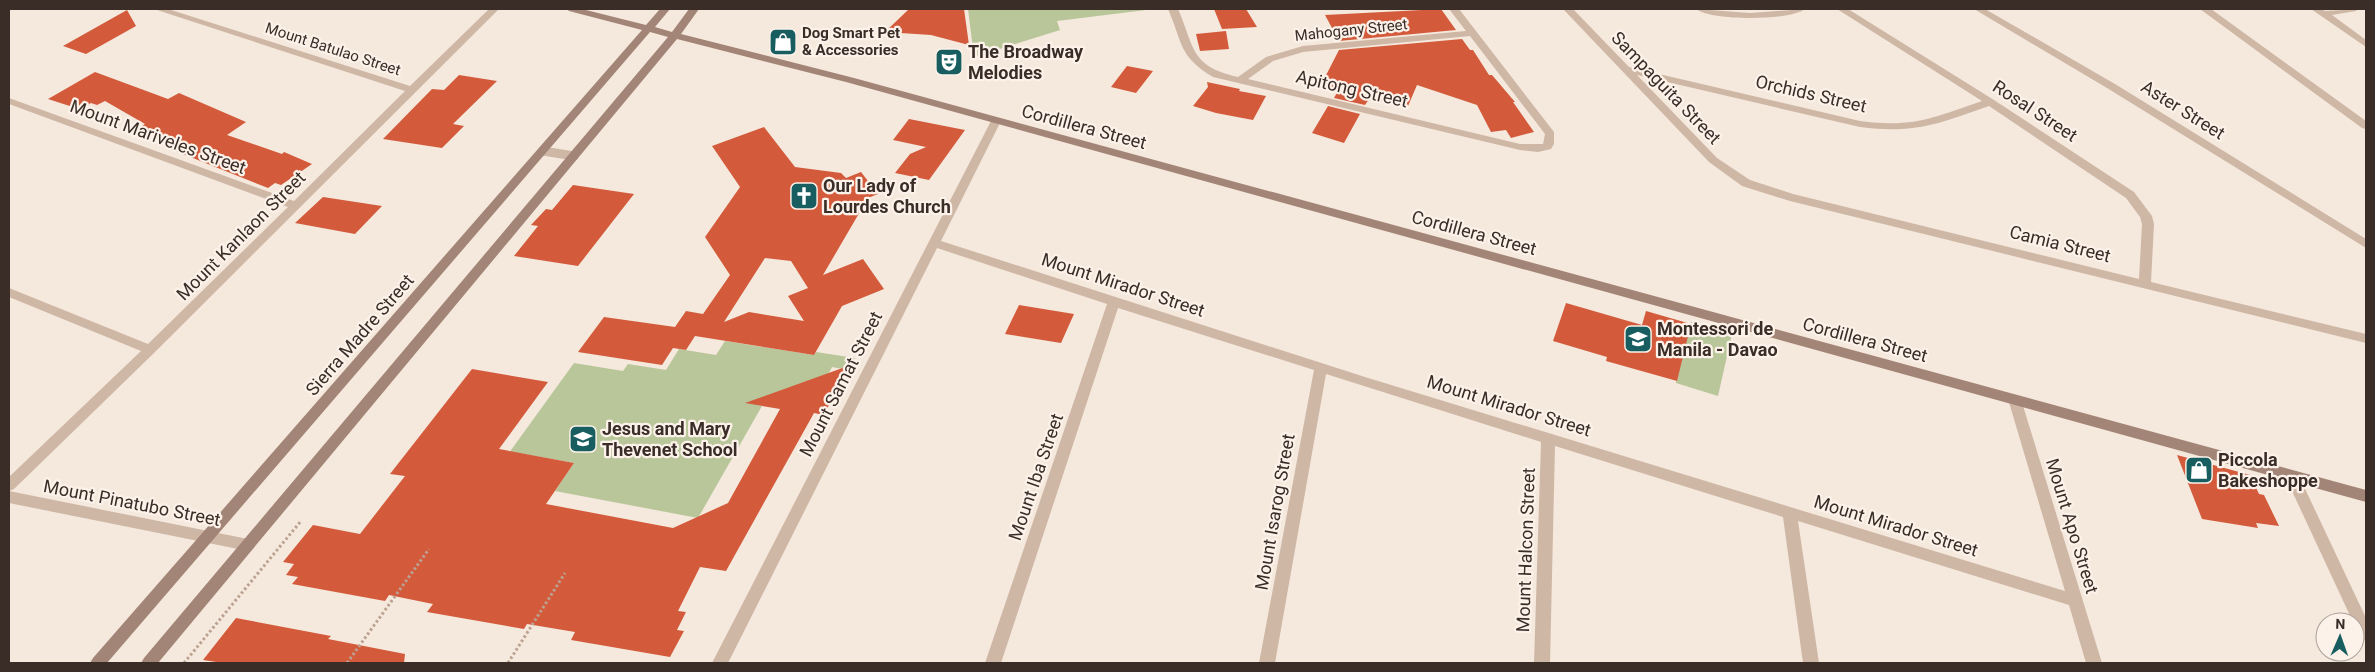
<svg xmlns="http://www.w3.org/2000/svg" width="2375" height="672" font-family="Roboto,sans-serif">
<style>
.green{fill:#b8c69a}
.building{fill:#d35b3c;fill-rule:evenodd}
.lines{fill:none;stroke-linecap:round;stroke-linejoin:round}
.path{stroke:#bba190;stroke-width:3;stroke-dasharray:2.5 2.5;stroke-linecap:butt}
.lane{stroke:#cfb7a6;stroke-width:9}
.street{fill:#cfb7a6;fill-rule:evenodd}
.secondary{fill:#a38577;fill-rule:evenodd}
.labels{text-anchor:middle;stroke-width:4.5;stroke-linejoin:round;paint-order:stroke}
.far-street-label{font-size:15px;fill:#3a2d28;stroke:#fcf2e9}
.far-poi-label{font-size:15px;font-weight:bold;fill:#3a2d28;stroke:#fcf2e9;text-anchor:start}
.poi-label{font-size:18px;font-weight:bold;fill:#3a2d28;stroke:#fcf2e9;text-anchor:start}
.street-label{font-size:18px;fill:#3a2d28;stroke:#fcf2e9}
</style>
<rect width="100%" height="100%" fill="#f5e8dc"/>
<path class="green" d="M968,9H1154L1057,21L1060,30L974,57Z
M1691,322L1732,334L1718,396L1676,383Z
M725,341L814,355L816,352L855,358L848,370L832,367L829,373L757,405L762,406L698,518L555,491L574,463L524,454L504,482L490,479L574,363L623,371L628,364L666,370L679,349L716,355Z"/>
<path class="building" d="M909,9H964L969,45L931,35L885,32Z
M1214,9H1246L1257,27L1222,29Z
M1441,9L1456,30L1339,41L1325,15Z
M127,10L136,26L86,54L63,46Z
M1226,31L1229,49L1200,51L1196,34Z
M1462,39L1470,50H1473L1489,75H1492L1515,102H1513L1534,132L1511,138L1506,130L1491,132L1477,105L1417,85L1408,106L1369,99L1365,105L1334,98L1339,89L1321,85L1339,50Z
M1127,66L1153,71L1136,93L1111,87Z
M95,72L168,99L179,93L246,122L227,135L282,154L284,152L312,164L281,185L275,183L268,188L168,148L175,144L137,129L145,124L105,101L97,105L91,103L79,109L48,99Z
M459,75L497,81L453,124L464,126L442,148L383,139L432,89L444,90Z
M1207,82L1240,89L1239,91L1266,96L1253,120L1216,113L1193,106L1208,87Z
M1328,106L1360,114L1344,143L1312,133Z
M909,119L965,130L929,180L895,173L910,154L926,147L893,140Z
M764,127L795,167L841,173L846,178L861,172L878,194L868,198L823,275L863,259L884,289L842,306L814,355L695,336L686,350L673,348L662,365L578,352L604,317L675,327L686,311L703,314L730,275L705,237L740,187L712,146ZM765,258L791,261L808,288L788,296L804,321L749,312L724,322Z
M573,185L634,194L578,266L514,256L538,226L531,225L546,209L552,210Z
M323,197L382,206L355,234L295,223Z
M1566,303L1642,325L1646,311L1691,324L1677,381L1606,361L1607,357L1553,341Z
M1019,305L1074,314L1061,343L1005,334Z
M848,366L824,415L814,413L726,571L700,567L678,611L686,612L677,630L684,631L670,657L571,640L575,632L527,624L524,629L427,612L433,604L389,595L385,601L292,584L298,577L286,575L294,564L283,562L313,525L360,534L405,476L390,474L472,369L548,382L499,449L574,463L546,504L673,528L728,503L780,409L745,403Z
M2177,455L2250,475L2259,494L2264,495L2279,526L2256,523L2258,528L2202,519Z
M236,618L331,636L328,639L405,654L404,663H223L203,660Z"/>
<g class="lines">
<path class="path" d="M184,663L301,521
M347,663L429,549
M508,663L565,573"/>
<path class="lane" d="M543,151L574,156"/>
<path class="street" d="M154,9H168L410,86L489,9H499L154,353L14,489L9,491V477L141,351L9,297V288L148,344L288,207L9,104V98L294,201L405,91Z
M1168,9H1178C1195,48 1190,66 1238,77L1266,57L1303,46L1466,31L1449,9H1459L1554,132V144L1551,149L1538,152L1520,150L1213,77C1178,56 1183,43 1168,9ZM1470,36L1545,134L1543,144H1520L1248,79L1273,61L1303,52Z
M1563,9H1573L1629,67L1860,121C1913,128 1933,118 1982,101L1837,9H1848L1994,100L2134,192L2152,216L2154,224L2151,282L2366,334V343L1790,201L1742,186L1709,162ZM1637,75L1860,127C1915,134 1938,124 1989,106L2126,198L2140,217L2142,224L2139,279L1793,194L1750,180L1717,158Z
M1696,9L1750,13L1805,9C1790,21 1711,21 1696,9Z
M1974,9H1985L2115,84L2366,239V248L2107,88Z
M2200,9H2211L2366,121V129L2362,128Z
M2311,9H2322L2325,11L2358,9L2356,11L2332,15L2366,40V47Z
M996,118L1001,121L941,241L1365,377L2065,591L2008,399L2010,396H2020L2102,663H2086L2069,605L1798,521L1819,663H1803L1783,517L1555,446L1550,663H1534L1541,442L1326,374L1275,663H1259L1314,370L1118,308L1001,663H985L1107,304L937,248L728,663H712L991,121Z
M2292,471L2297,472L2299,476L2366,618V641L2361,639L2355,622H2353L2285,476L2287,472Z
M9,491L248,539L253,541L255,545L253,549L248,551L9,503Z"/>
<path class="secondary" d="M567,9H582L646,25L660,9H670L655,27L672,32L689,9H699L681,34L854,78L2366,490V502L846,82L677,39L158,663H141L144,658L668,37L650,32L107,663H90L93,658L642,30L569,11Z"/>
</g>
<defs>
<symbol id="shop-square" viewBox="-11 -11 22 22"><rect x="-9" y="-9" width="18" height="18" rx="4" fill="#185e60" stroke="#fcf2e9"/><path d="M-5-2.5h2.3a2.7 3.5 0 0 1 5.4 0H5L5.5 6h-11ZM-1.5-2.5h3a1.5 2.3 0 0 0-3 0Z" fill="#fff"/></symbol>
<symbol id="theatre-square" viewBox="-11 -11 22 22"><rect x="-9" y="-9" width="18" height="18" rx="4" fill="#185e60" stroke="#fcf2e9"/><path d="M-5-5.5Q0-4 5-5.5V0Q5 5 0 6Q-5 5-5 0ZM-3.3-2.5H-1v1.5H-3.3ZM1-2.5H3.3v1.5H1ZM-2.8 1Q0 5.5 2.8 1Z" fill="#fff"/></symbol>
<symbol id="church-square" viewBox="-11 -11 22 22"><rect x="-9" y="-9" width="18" height="18" rx="4" fill="#185e60" stroke="#fcf2e9"/><path d="M-1.2-6h2.4v3.5h3.3v2.4h-3.3V6h-2.4V-.1h-3.3v-2.4h3.3Z" fill="#fff"/></symbol>
<symbol id="school-square" viewBox="-11 -11 22 22"><rect x="-9" y="-9" width="18" height="18" rx="4" fill="#185e60" stroke="#fcf2e9"/><path d="M0-5L7-2L0 1L-7-2ZM-4 1L0 2.5L4 1V4Q0 6-4 4Z" fill="#fff"/></symbol>
</defs>
<g fill-rule="evenodd">
<use href="#shop-square" x="767" y="26" width="32" height="32"/>
<use href="#theatre-square" x="933" y="46" width="32" height="32"/>
<use href="#church-square" x="788" y="180" width="32" height="32"/>
<use href="#school-square" x="1622" y="323" width="32" height="32"/>
<use href="#school-square" x="567" y="423" width="32" height="32"/>
<use href="#shop-square" x="2183" y="454" width="32" height="32"/>
</g>
<g class="labels">
<g class="far-street-label">
<text transform="translate(1351 30) rotate(-6)" y="5">Mahogany Street</text>
<text transform="translate(333 49) rotate(18)" y="5">Mount Batulao Street</text>
</g>
<g class="far-poi-label">
<text x="802" y="38">Dog Smart Pet<tspan x="802" dy="17">&amp; Accessories</tspan></text>
</g>
<g class="poi-label">
<text x="968" y="58">The Broadway<tspan x="968" dy="21">Melodies</tspan></text>
<text x="823" y="192">Our Lady of<tspan x="823" dy="21">Lourdes Church</tspan></text>
<text x="1657" y="335">Montessori de<tspan x="1657" dy="21">Manila - Davao</tspan></text>
<text x="602" y="435">Jesus and Mary<tspan x="602" dy="21">Thevenet School</tspan></text>
<text x="2218" y="466">Piccola<tspan x="2218" dy="21">Bakeshoppe</tspan></text>
</g>
<g class="street-label">
<text transform="translate(1666 88) rotate(46)" y="6">Sampaguita Street</text>
<text transform="translate(1352 89) rotate(13)" y="6">Apitong Street</text>
<text transform="translate(1811 94) rotate(13)" y="6">Orchids Street</text>
<text transform="translate(2183 110) rotate(32)" y="6">Aster Street</text>
<text transform="translate(2035 111) rotate(33)" y="6">Rosal Street</text>
<text transform="translate(1084 127) rotate(15)" y="6">Cordillera Street</text>
<text transform="translate(158 137) rotate(20)" y="6">Mount Mariveles Street</text>
<text transform="translate(1474 233) rotate(15)" y="6">Cordillera Street</text>
<text transform="translate(241 236) rotate(-45)" y="6">Mount Kanlaon Street</text>
<text transform="translate(2060 244) rotate(14)" y="6">Camia Street</text>
<text transform="translate(1123 285) rotate(18)" y="6">Mount Mirador Street</text>
<text transform="translate(360 335) rotate(-49)" y="6">Sierra Madre Street</text>
<text transform="translate(1865 340) rotate(15)" y="6">Cordillera Street</text>
<text transform="translate(841 384) rotate(-63)" y="6">Mount Samat Street</text>
<text transform="translate(1509 406) rotate(17)" y="6">Mount Mirador Street</text>
<text transform="translate(1036 477) rotate(-71)" y="6">Mount Iba Street</text>
<text transform="translate(132 503) rotate(11)" y="6">Mount Pinatubo Street</text>
<text transform="translate(1275 512) rotate(-80)" y="6">Mount Isarog Street</text>
<text transform="translate(1896 526) rotate(17)" y="6">Mount Mirador Street</text>
<text transform="translate(2072 526) rotate(73)" y="6">Mount Apo Street</text>
<text transform="translate(1526 550) rotate(-88)" y="6">Mount Halcon Street</text>
</g>
</g>
<rect width="2375" height="672" fill="none" stroke="#3a2d28" stroke-width="20"/>
<g transform="translate(2340 637) rotate(2)"><circle r="24" fill="#fcf2e9" stroke="#aea39c"/>
<path d="M0-4L9 19L0 12L-9 19Z" fill="#185e60"/>
<text y="-8" font-size="14" font-weight="bold" text-anchor="middle" fill="#3a2d28">N</text>
</g>
</svg>
